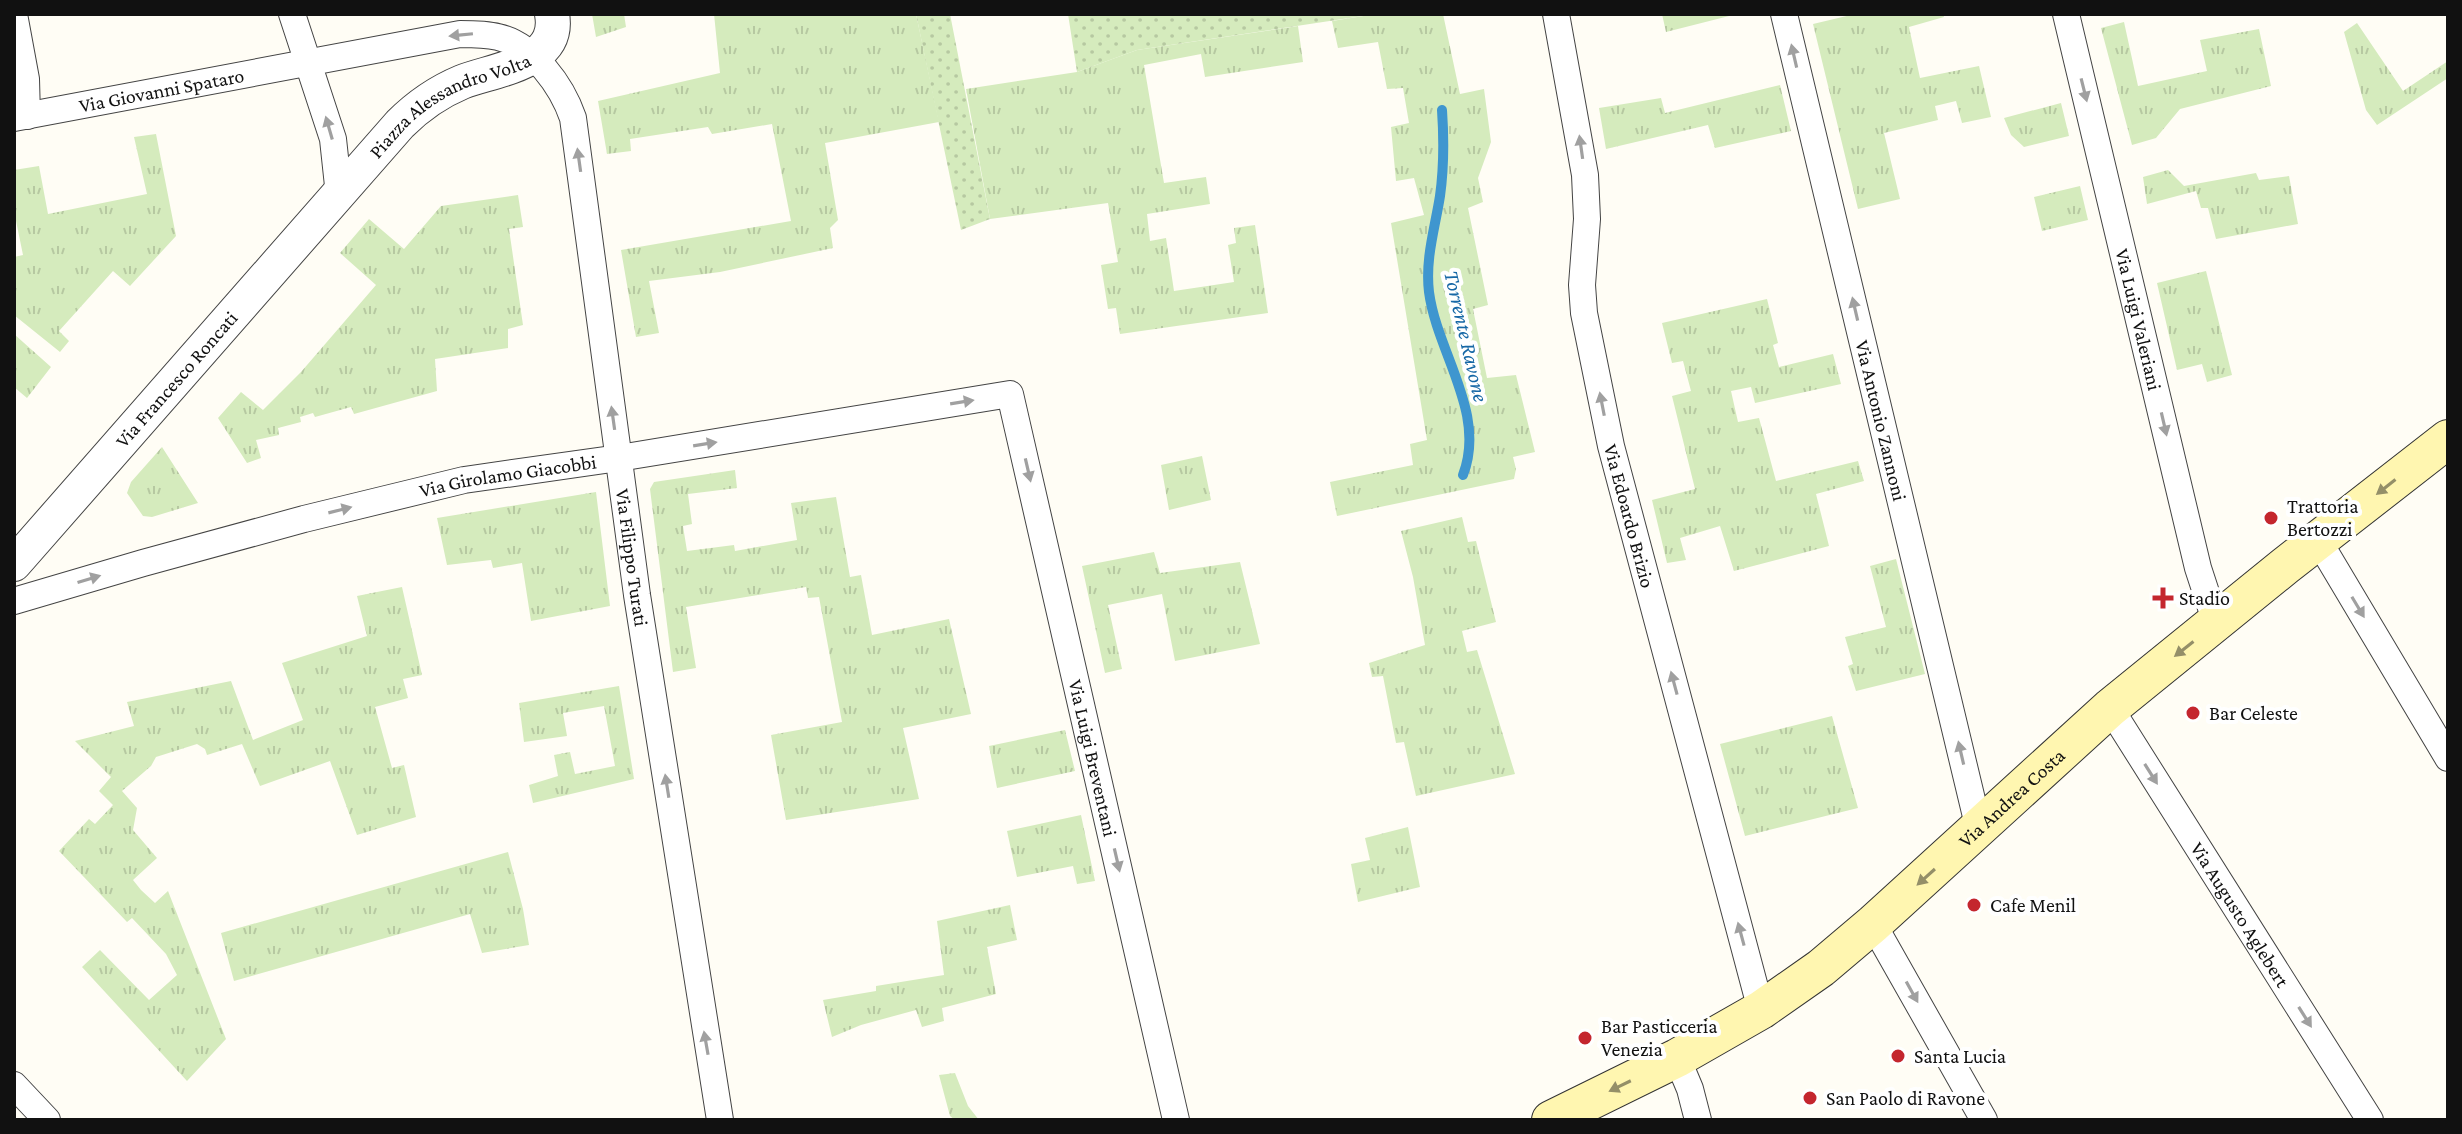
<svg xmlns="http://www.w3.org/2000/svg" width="2462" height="1134" font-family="'Crimson Pro',serif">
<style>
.grass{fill:url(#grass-tufts)}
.park{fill:url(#park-dots)}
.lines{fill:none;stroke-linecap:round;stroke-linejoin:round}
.stream{stroke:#3f96cf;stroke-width:10}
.minor-casing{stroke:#444;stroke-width:28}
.tertiary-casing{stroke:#444;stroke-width:36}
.secondary-casing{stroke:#333;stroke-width:40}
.minor{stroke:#fff;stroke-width:26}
.tertiary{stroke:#fff;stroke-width:34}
.secondary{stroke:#fff6b0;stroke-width:38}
.oneway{fill:#a0a0a0}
.oneway2{fill:#948f68}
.poi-dot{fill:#c4262e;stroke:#fff;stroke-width:3}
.labels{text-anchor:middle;stroke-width:8;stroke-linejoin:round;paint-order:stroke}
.street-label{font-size:20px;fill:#111;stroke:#fff}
.poi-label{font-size:20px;fill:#111;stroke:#fff;text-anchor:start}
.water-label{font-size:22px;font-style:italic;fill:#1768a6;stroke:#fff}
</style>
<defs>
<pattern id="grass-tufts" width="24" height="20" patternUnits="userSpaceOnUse" patternTransform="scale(2)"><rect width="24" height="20" fill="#d5ebbd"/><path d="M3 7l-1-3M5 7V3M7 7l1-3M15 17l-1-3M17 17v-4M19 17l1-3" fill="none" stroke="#b6c8a1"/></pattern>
<pattern id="park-dots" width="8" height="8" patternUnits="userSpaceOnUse" patternTransform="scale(2)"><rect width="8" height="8" fill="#d5ebbd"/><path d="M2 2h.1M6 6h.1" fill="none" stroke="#b6c8a1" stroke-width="1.8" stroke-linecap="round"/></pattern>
</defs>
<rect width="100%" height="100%" fill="#fffdf5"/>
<path class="grass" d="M592,14H624L626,27L596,37Z
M714,14H916L939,122L825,143L838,220L830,228L833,248L720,272L649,281L659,333L636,337L621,250L791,221L772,124L712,134L708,127L630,139L631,151L607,154L598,101L720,73Z
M1376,14H1443L1460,94L1484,89L1491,142L1478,178L1483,202L1468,208L1488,305L1473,309L1487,378L1516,375L1535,452L1513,457L1516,469L1514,479L1337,516L1330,482L1413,465L1410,444L1427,440L1391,223L1424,215L1414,178L1396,181L1391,127L1409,123L1403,88L1387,89L1378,42L1338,48L1332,21Z
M1662,14H1737L1666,32Z
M1855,14H1943L1944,17L1909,27L1920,78L1979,66L1991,117L1962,123L1956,101L1935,106L1938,120L1884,133L1900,199L1858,209L1813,24Z
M2124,22L2138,86L2207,71L2200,40L2259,29L2271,86L2180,109L2156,138L2132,145L2101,28Z
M2357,23L2403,91L2448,61V78L2377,125L2366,110L2344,32Z
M1298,26L1303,62L1205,77L1201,54L1144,65L1164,183L1206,177L1210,204L1147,214L1150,241L1166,238L1174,291L1234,282L1228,245L1236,243L1234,228L1255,225L1268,313L1120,334L1116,308L1108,309L1101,265L1118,262L1108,203L990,219L966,89L1077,72L1137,50Z
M1780,85L1791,131L1715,148L1708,125L1606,149L1599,108L1661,98L1665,113Z
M2061,103L2069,136L2024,147L2011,135L2004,118Z
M156,134L176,236L130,286L113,271L59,331L69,341L60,352L14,315V257L23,255L14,211V170L39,166L48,214L147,194L134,137Z
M2168,170L2184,186L2256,173L2259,180L2289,176L2298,224L2216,239L2208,208H2201L2196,191L2147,204L2143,177Z
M2080,186L2088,220L2042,231L2034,197Z
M518,195L523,227L509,229L523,325L508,329V348L435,359L437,391L354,414L351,407L315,417L313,413L300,417L301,422L278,428L279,435L256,440L261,458L247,463L218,418L241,392L263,410L301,372L376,285L340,253L369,219L404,249L441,206Z
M2206,271L2232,375L2207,382L2202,364L2177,370L2157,283Z
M1767,299L1778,343L1773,345L1779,367L1833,354L1841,384L1755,403L1751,387L1731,391L1738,422L1759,418L1776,481L1858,461L1864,481L1816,494L1829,546L1734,571L1720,526L1680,538L1686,560L1667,563L1652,500L1695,489L1672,396L1691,391L1683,361L1672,363L1662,323Z
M14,334L51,367L27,398L14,387Z
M162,447L198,503L152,517L143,516L127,493L131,482Z
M1202,456L1211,500L1169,510L1161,465Z
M735,470L737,488L688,494L692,524L683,526L687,551L734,545L735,551L797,540L791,503L836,497L850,577L861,575L872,635L949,619L971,714L903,728L919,799L786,820L771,735L842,722L819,597L808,598L806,587L686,607L696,668L673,672L650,489L654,482Z
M596,492L610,606L531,621L522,563L493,568L491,560L447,565L437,518Z
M1462,517L1468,542L1476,541L1496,622L1462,631L1467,652L1477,650L1515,774L1416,796L1404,742L1396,743L1383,676L1372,677L1369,663L1425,645L1413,577L1401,531Z
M1154,552L1160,573L1240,562L1260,644L1175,661L1162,594L1108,605L1122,669L1105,673L1082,566Z
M1896,559L1925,674L1856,691L1848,666L1853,664L1845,637L1886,627L1870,566Z
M402,587L422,675L403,679L408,698L375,707L392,768L404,765L416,817L357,835L330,761L260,786L242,744L207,755L205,749L197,744L156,757L151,766L122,791L137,808L133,830L157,858L133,880L141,890L155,903L168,891L226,1039L187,1081L82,967L100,950L149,1000L177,975L166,954L132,918L127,922L59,851L89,819L95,824L113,805L99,791L111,777L75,741L134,726L127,702L231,681L253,740L303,720L282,663L367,636L357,596Z
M619,686L634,779L533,803L529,785L558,776L554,755L570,752L575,774L615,766L604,706L563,713L567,736L524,742L519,703Z
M1832,716L1858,808L1745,836L1720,744Z
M1065,730L1075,771L997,788L989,746Z
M1081,815L1095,881L1077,884L1073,866L1017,877L1007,831Z
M1408,827L1420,887L1358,902L1351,864L1370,860L1365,838Z
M508,852L523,909L529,945L482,953L470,914L234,981L221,933Z
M1010,905L1017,940L987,947L996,994L942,1008L944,1021L922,1027L916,1010L861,1025L832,1037L823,1000L876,991V986L944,975L937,921Z
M955,1073L968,1106L979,1120H955L950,1116L939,1075Z"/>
<path class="park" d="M916,14H950L990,219L961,230Z
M1068,14H1376L1137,50L1077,72Z"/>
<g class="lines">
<path class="stream" d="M1442,110C1444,139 1444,167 1440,196C1435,228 1425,259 1429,292C1437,353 1487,413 1463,475"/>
<defs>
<g id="minor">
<path d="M14,14L26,79L27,116"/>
<path d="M292,14L333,139L339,195"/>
<path id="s1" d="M1556,14L1585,175L1587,219L1582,285L1584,313L1611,446L1761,1010"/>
<path id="s2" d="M1784,14L1979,829"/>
<path id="s3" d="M2066,14L2198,568L2216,623"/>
<path id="s4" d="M14,118L460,34C473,34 486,34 498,37C533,45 562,86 573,118L637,595L720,1120"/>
<path d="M2318,540L2448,758"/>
<path id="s5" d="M14,601L143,563L304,519L464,480L619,458L1010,394L1176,1120"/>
<path id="s6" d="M2110,708L2370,1120"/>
<path d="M1873,924L1984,1120"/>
<path d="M1677,1058L1690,1089L1698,1120"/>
<path d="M14,1085L47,1120"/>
</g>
<g id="tertiary">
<path id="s7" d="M14,564L400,124C418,106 438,92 462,82C495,69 561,64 552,14"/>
</g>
<g id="secondary">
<path id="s8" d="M1551,1120L1677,1058L1761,1010L1821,968L1873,924L2110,708L2285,566L2448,439"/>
</g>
</defs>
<use href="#minor" class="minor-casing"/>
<use href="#tertiary" class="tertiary-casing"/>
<use href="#secondary" class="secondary-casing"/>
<use href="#minor" class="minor"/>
<use href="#tertiary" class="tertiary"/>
<use href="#secondary" class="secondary"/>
</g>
<defs><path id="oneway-solid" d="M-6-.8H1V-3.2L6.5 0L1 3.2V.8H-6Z" transform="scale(2)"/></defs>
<g class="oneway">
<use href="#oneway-solid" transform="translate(461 35) rotate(174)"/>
<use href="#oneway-solid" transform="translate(1794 56) rotate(-103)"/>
<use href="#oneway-solid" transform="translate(2084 90) rotate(76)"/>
<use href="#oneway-solid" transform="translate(329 128) rotate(-106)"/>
<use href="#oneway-solid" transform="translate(1581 147) rotate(-98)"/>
<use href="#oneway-solid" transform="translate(579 160) rotate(-98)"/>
<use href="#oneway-solid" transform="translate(1855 309) rotate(-103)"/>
<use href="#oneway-solid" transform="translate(962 402) rotate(-9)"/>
<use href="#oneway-solid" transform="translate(1602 404) rotate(-101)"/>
<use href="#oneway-solid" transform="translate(613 418) rotate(-98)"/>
<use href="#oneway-solid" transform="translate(2164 424) rotate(77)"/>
<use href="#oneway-solid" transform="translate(705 444) rotate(-9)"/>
<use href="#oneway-solid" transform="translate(1028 470) rotate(77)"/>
<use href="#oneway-solid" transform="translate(340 510) rotate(-14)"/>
<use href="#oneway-solid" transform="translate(89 579) rotate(-17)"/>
<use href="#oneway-solid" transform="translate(2358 607) rotate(59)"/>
<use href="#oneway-solid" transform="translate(1674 683) rotate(-105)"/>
<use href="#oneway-solid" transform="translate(1961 753) rotate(-103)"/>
<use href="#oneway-solid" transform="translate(2151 774) rotate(58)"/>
<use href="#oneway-solid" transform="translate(667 786) rotate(-99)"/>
<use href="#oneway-solid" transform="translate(1117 860) rotate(77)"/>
<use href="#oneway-solid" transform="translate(1741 934) rotate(-105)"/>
<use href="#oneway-solid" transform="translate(1912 992) rotate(61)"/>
<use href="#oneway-solid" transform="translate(2305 1017) rotate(58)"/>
<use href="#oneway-solid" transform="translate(706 1043) rotate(-100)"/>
</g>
<g class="oneway2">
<use href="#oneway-solid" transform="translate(2386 487) rotate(142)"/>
<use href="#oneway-solid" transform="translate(2184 649) rotate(142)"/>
<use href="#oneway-solid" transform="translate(1926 877) rotate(138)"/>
<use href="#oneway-solid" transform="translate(1620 1086) rotate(154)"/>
</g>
<g class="poi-dot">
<circle cx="2271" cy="518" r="8"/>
<path d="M2159 586h8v8h8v8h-8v8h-8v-8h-8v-8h8z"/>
<circle cx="2193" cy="713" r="8"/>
<circle cx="1974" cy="905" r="8"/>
<circle cx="1585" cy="1038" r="8"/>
<circle cx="1898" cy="1056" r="8"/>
<circle cx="1810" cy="1098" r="8"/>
</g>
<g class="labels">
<g class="street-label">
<text dy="7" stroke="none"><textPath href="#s4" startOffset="150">Via Giovanni Spataro</textPath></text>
<text dy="7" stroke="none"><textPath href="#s7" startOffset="638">Piazza Alessandro Volta</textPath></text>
<text dy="7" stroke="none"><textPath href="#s3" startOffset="314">Via Luigi Valeriani</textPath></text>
<text dy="7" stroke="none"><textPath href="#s7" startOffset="246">Via Francesco Roncati</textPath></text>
<text dy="7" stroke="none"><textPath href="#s2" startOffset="418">Via Antonio Zannoni</textPath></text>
<text dy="7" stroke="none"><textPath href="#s5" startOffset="510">Via Girolamo Giacobbi</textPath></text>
<text dy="7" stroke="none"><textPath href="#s1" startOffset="510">Via Edoardo Brizio</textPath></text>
<text dy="7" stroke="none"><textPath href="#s4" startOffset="1050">Via Filippo Turati</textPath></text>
<text dy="7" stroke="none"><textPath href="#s5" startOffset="1392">Via Luigi Breventani</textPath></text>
<text dy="7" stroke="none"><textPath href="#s8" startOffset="566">Via Andrea Costa</textPath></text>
<text dy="7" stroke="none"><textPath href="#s6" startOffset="244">Via Augusto Aglebert</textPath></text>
</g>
<g class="poi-label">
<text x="2287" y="513">Trattoria<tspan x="2287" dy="23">Bertozzi</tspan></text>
<text x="2179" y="605">Stadio</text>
<text x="2209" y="720">Bar Celeste</text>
<text x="1990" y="912">Cafe Menil</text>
<text x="1601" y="1033">Bar Pasticceria<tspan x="1601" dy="23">Venezia</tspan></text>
<text x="1914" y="1063">Santa Lucia</text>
<text x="1826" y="1105">San Paolo di Ravone</text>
</g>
<g class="water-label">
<text transform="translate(1467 336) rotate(77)" y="8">Torrente Ravone</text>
</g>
</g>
<rect width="2462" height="1134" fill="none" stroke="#111111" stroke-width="32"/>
</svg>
